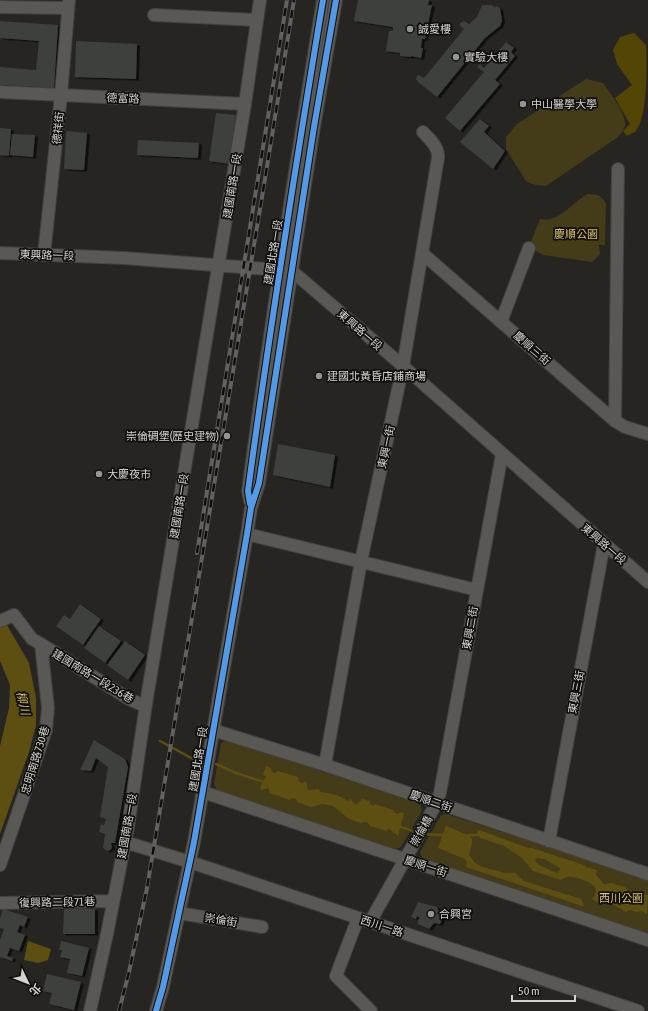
<svg xmlns="http://www.w3.org/2000/svg" width="648" height="1011" font-family="'Asap Condensed','Noto Sans TC',sans-serif">
<style>
.green{fill:#443b18}
.forest{fill:#534605}
.water{fill:#5d4f11;fill-rule:evenodd}
.lines{fill:none;stroke-linecap:round;stroke-linejoin:round}
.stream{stroke:#5d4f11;stroke-width:2.5}
.building{fill:#3e3f3e;filter:url(#shadow)}
.minor-casing{stroke:#42413e;stroke-width:14}
.minor{stroke:#595855;stroke-width:12}
.rail-casing{stroke:#62615f;stroke-width:4}
.rail{stroke:#100f0c;stroke-width:2.5;stroke-dasharray:8;stroke-linecap:butt}
.cycleway-casing{stroke:#100f0c;stroke-width:8}
.cycleway{stroke:#5399e6;stroke-width:6}
.poi-dot{fill:#969592;stroke:#100f0c;stroke-width:1.5}
.labels{text-anchor:middle;stroke-width:3.5;stroke-linejoin:round;paint-order:stroke}
.poi-label{font-size:11px;fill:#d3d2ce;stroke:#100f0c;text-anchor:start}
.street-label{font-size:11px;fill:#d3d2ce;stroke:#100f0c}
.park-label{font-size:11px;fill:#d9c367;stroke:#100f0c}
.water-label{font-size:12px;font-style:italic;fill:#d5be63;stroke:#100f0c}
</style>
<defs>
<filter id="shadow"><feDropShadow dx="3" dy="1.5" stdDeviation="0" flood-color="#0009"/></filter>
</defs>
<rect width="100%" height="100%" fill="#262522"/>
<path class="green" d="M586,79L603,83C610,93 627,114 625,126C624,130 621,133 618,137L546,186C538,185 532,185 526,181L506,149V137L517,124Z
M588,194C597,194 602,195 606,204L605,245H599L600,254L592,262L543,255L529,247L540,219C559,224 573,201 588,194Z
M227,740L420,804L422,811L401,847L396,849L217,790L214,784L221,743Z
M447,814L648,880V932L646,933L422,858L420,852L441,815Z"/>
<path class="forest" d="M634,33L646,45C647,65 648,118 635,132C633,133 629,134 627,136L623,131L630,124L615,98L632,85L617,64L613,50L620,37Z"/>
<path class="water" d="M0,613L29,663L36,698V725L29,752L0,834V746L9,708L10,685L0,661Z
M266,766L271,768L272,772L275,773L278,771L298,777L299,782L303,783L306,781L308,790L319,789L320,792C331,793 339,795 348,801L350,799L356,805L362,799L369,801L372,806L375,804L393,810L395,813L398,814L401,812L404,814L398,836L389,829L386,831L370,826L367,822H364L361,823L349,819L333,806L322,804L311,807L297,802L296,799L292,798L290,800L270,793L268,788L262,790L260,789L262,782L266,777L263,774Z
M446,826L470,836C475,841 470,848 469,855L475,863L483,867L505,873H515L524,881L581,899L584,905L582,906L466,867L467,863L465,859L438,848Z
M478,831H482L528,848H532L584,865L586,867L597,870L596,875L604,884L611,883L625,887L628,891L640,895L643,893L648,895L647,914L642,911L636,912L630,910L626,912C621,910 617,905 611,904C604,903 598,904 592,899C594,896 596,894 596,890C596,883 573,875 567,877C566,877 561,880 561,880L533,871L522,858L504,846L480,838L477,833ZM537,858L544,859L560,868V870L557,873L539,865L535,861Z
M28,941L51,949L48,960L38,963L24,960Z"/>
<g class="lines">
<path class="stream" d="M160,741L193,759
M216,764L236,773L264,782
M398,826L416,832
M423,834L446,835
M467,835H482"/>
</g>
<path class="building" d="M358,0H429L428,5H432L425,39H422L421,48H423L421,58L411,56V57L400,56V53L386,51L389,31H393V27L354,21Z
M482,5H492L494,7L497,6L500,8L502,21L500,26L485,38L437,97L418,82L416,79L417,76L419,75L424,78L464,29L460,26V23L464,21L469,24L477,17Z
M0,21L58,25L54,88L0,85V67L36,70L39,41L0,38Z
M76,41L137,44L136,79L75,77Z
M506,42L514,48L511,52L515,56L495,80L500,84L460,131L445,118L484,72L477,67L480,64L484,68Z
M216,113L236,115L229,164L209,161Z
M480,119L489,126L484,132L505,151L493,169L460,142Z
M0,128L11,129L9,156L0,155Z
M66,131L87,133L84,170L64,169Z
M12,134L35,135L33,157L10,155Z
M138,140L199,143L198,158L137,155Z
M278,444L335,455L330,487L273,475Z
M80,604L101,619L83,645L56,626L64,615L70,619Z
M99,626L121,641L105,663L84,648Z
M125,641L145,655L128,680L107,665Z
M94,740L125,759L128,767L115,843H111L112,848L110,850L107,851L103,848L105,834L99,832L101,824L104,825L106,819L100,817L108,767L96,758L91,771L80,770Z
M418,902L437,907L438,910L445,913L440,924L434,923L429,929L418,924V920L420,918L417,916L416,919L411,917Z
M3,909L28,917L24,927L20,925L17,932L25,935L19,951L10,948L7,956L13,958L12,961L0,957V940L4,929L0,928V919Z
M64,909H95V934H63Z
M61,941L89,948L82,976L67,973L70,959L60,957L62,950H59Z
M47,974L81,982L74,1010L49,1004L52,993L43,991Z"/>
<g class="lines">
<defs>
<path id="minor" d="M0,7L63,8L68,6
M154,15L257,20
M0,92L245,104
M0,253L124,258L292,271L403,366L648,582
M422,253L615,421L625,427L648,434
M44,255L61,95L69,0
M501,322L529,248
M615,421L618,169
M250,501L248,491C270,327 296,163 323,0
M247,534L477,590
M0,621L14,615L32,639L41,644L48,708L46,730L0,865
M41,644L129,699L140,704H146
M213,730L325,765L648,874
M325,765L361,561L403,366L438,158C439,147 430,140 423,132
M203,792L648,940
M549,841L604,544
M125,842L190,862L638,1011
M0,903L113,901
M179,913L262,927
M358,918L336,976L371,1011
M370,922L436,804L440,793L502,454
M90,1011L107,934L128,827L146,704L245,104L260,0
M156,1011L163,987L194,842L247,534L251,508L259,483L314,127L336,0"/>
</defs>
<use href="#minor" class="minor-casing"/>
<use href="#minor" class="minor"/>
<defs>
<path id="rail" d="M197,553L287,0
M119,1011L129,972L147,888L264,185L294,0"/>
</defs>
<use href="#rail" class="rail-casing"/>
<use href="#rail" class="rail"/>
<defs>
<path id="cycleway" d="M250,504L248,491C270,327 296,163 323,0
M156,1011L163,987L194,842L247,534L251,508L259,483L314,127L336,0"/>
</defs>
<use href="#cycleway" class="cycleway-casing"/>
<use href="#cycleway" class="cycleway"/>
</g>
<g class="poi-dot">
<circle cx="410" cy="29" r="4"/>
<circle cx="456" cy="57" r="4"/>
<circle cx="523" cy="104" r="4"/>
<circle cx="319" cy="376" r="4"/>
<circle cx="227" cy="436" r="4"/>
<circle cx="99" cy="474" r="4"/>
<circle cx="431" cy="914" r="4"/>
</g>
<g class="labels">
<g class="poi-label">
<text x="418" y="33">誠愛樓</text>
<text x="464" y="61">實驗大樓</text>
<text x="531" y="108">中山醫學大學</text>
<text x="327" y="380">建國北黃昏店鋪商場</text>
<text x="219" y="440" text-anchor="end">崇倫碉堡(歷史建物)</text>
<text x="107" y="478">大慶夜市</text>
<text x="439" y="918">合興宮</text>
</g>
<g class="street-label">
<text transform="translate(123 98) rotate(3)" y="4">德富路</text>
<text transform="translate(58 128) rotate(-84)" y="4">德祥街</text>
<text transform="translate(232 186) rotate(-81)" y="4">建國南路一段</text>
<text transform="translate(273 252) rotate(-81)" y="4">建國北路一段</text>
<text transform="translate(47 255) rotate(2)" y="4">東興路一段</text>
<text transform="translate(360 330) rotate(41)" y="4">東興路一段</text>
<text transform="translate(532 348) rotate(41)" y="4">慶順三街</text>
<text transform="translate(386 447) rotate(-78)" y="4">東興一街</text>
<text transform="translate(179 506) rotate(-81)" y="4">建國南路一段</text>
<text transform="translate(604 544) rotate(41)" y="4">東興路一段</text>
<text transform="translate(470 628) rotate(-80)" y="4">東興二街</text>
<text transform="translate(93 676) rotate(31)" y="4">建國南路一段236巷</text>
<text transform="translate(576 692) rotate(-79)" y="4">東興三街</text>
<text transform="translate(198 759) rotate(-81)" y="4">建國北路一段</text>
<text transform="translate(35 760) rotate(-73)" y="4">忠明南路730巷</text>
<text transform="translate(431 801) rotate(19)" y="4">慶順二街</text>
<text transform="translate(127 826) rotate(-80)" y="4">建國南路一段</text>
<text transform="translate(421 831) rotate(-61)" y="4">崇倫橋</text>
<text transform="translate(426 866) rotate(18)" y="4">慶順一街</text>
<text transform="translate(57 902) rotate(-1)" y="4">復興路二段71巷</text>
<text transform="translate(221 920) rotate(9)" y="4">崇倫街</text>
<text transform="translate(382 926) rotate(18)" y="4">西川一路</text>
</g>
<g class="park-label">
<text x="576" y="238">慶順公園</text>
<text x="621" y="902">西川公園</text>
</g>
<g class="water-label">
<text transform="translate(23 703) rotate(77)" y="4">柳川</text>
</g>
</g>
<g transform="translate(28 983) rotate(133)" stroke="#100f0c" stroke-width="3" paint-order="stroke">
<path d="M0-3L7 15L0 10L-7 15Z" fill="#d3d2ce"/>
<text y="-6" font-size="11" font-weight="bold" text-anchor="middle" fill="#d3d2ce">北</text>
</g>
<path d="M512 995v6h63v-6" fill="none" stroke="#d3d2ce" stroke-width="2"/>
<text x="518" y="995" font-size="12" fill="#d3d2ce" stroke="#100f0c" stroke-width="3" paint-order="stroke">50 m</text>
</svg>
